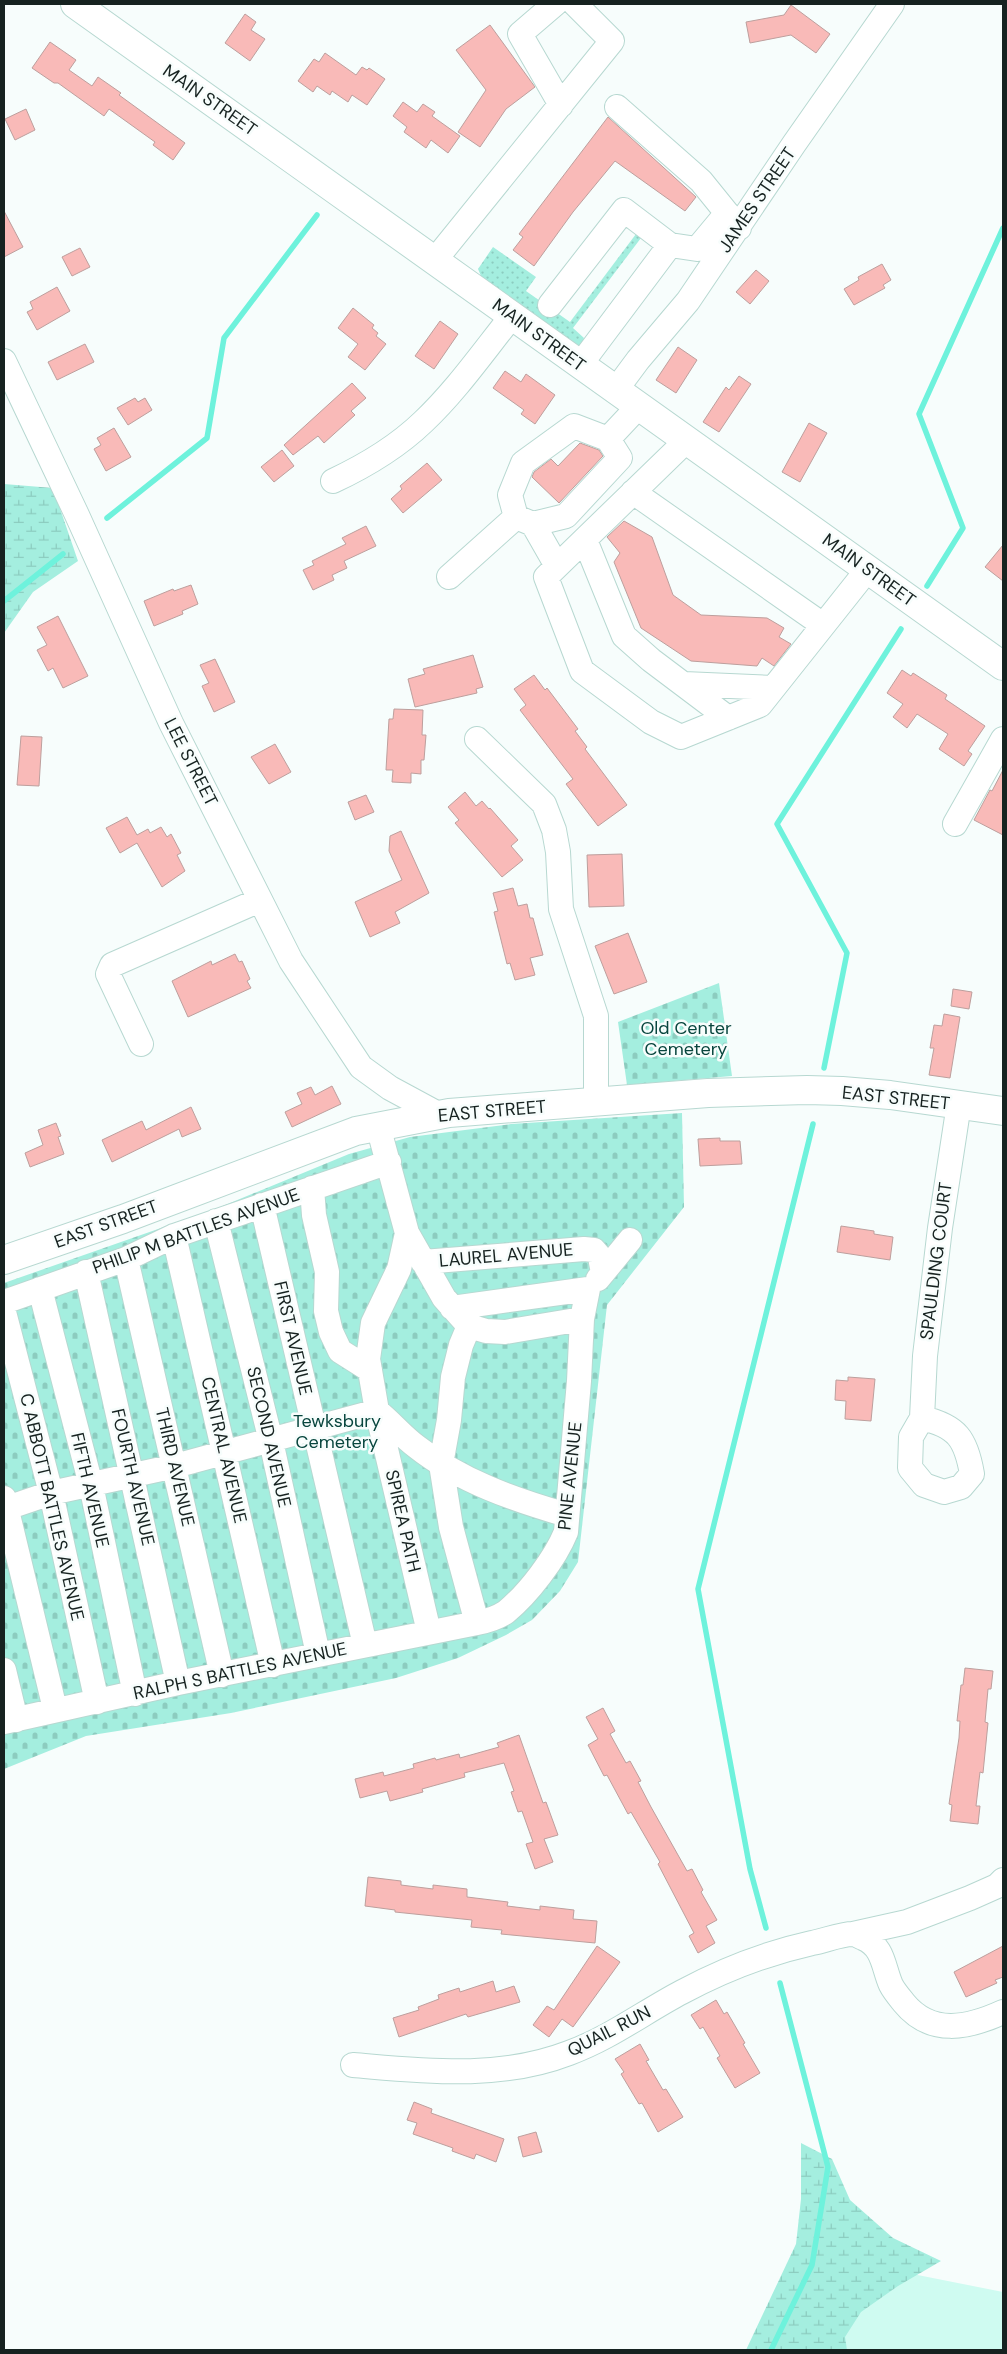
<svg xmlns="http://www.w3.org/2000/svg" width="1007" height="2354" font-family="'DM Sans',sans-serif">
<style>
.built{fill:#cffbf1}
.grass{fill:url(#grass-dots)}
.wetland{fill:url(#wetland-marsh)}
.cemetery{fill:url(#cemetery-stones)}
.lines{fill:none;stroke-linecap:round;stroke-linejoin:round}
.stream{stroke:#6ef2dc;stroke-width:5.5}
.building{fill:#f9bab8;stroke:#bd9f9d}
.minor-casing{stroke:#b7d8d1;stroke-width:26}
.major-casing{stroke:#b7d8d1;stroke-width:30}
.minor{stroke:#fff;stroke-width:24}
.major{stroke:#fff;stroke-width:28}
.labels{text-anchor:middle;stroke-width:5;stroke-linejoin:round;paint-order:stroke}
.street-label{font-size:18px;fill:#162220;stroke:#f7fdfc}
.park-label{font-size:18px;fill:#08463e;stroke:#f7fdfc}
</style>
<defs>
<pattern id="grass-dots" width="8" height="8" patternUnits="userSpaceOnUse" patternTransform="scale(1.25)"><rect width="8" height="8" fill="#a4eedf"/><path d="M2 2h.1M6 6h.1" fill="none" stroke="#8cccbf" stroke-width="1.8" stroke-linecap="round"/></pattern>
<pattern id="wetland-marsh" width="20" height="14" patternUnits="userSpaceOnUse" patternTransform="scale(1.25)"><rect width="20" height="14" fill="#a4eedf"/><path d="M1 5h8M5 5V1M11 12h8M15 12V8" fill="none" stroke="#8cccbf"/></pattern>
<pattern id="cemetery-stones" width="16" height="16" patternUnits="userSpaceOnUse" patternTransform="scale(1.25)"><rect width="16" height="16" fill="#a4eedf"/><path d="M2 7V4a2 2 0 0 1 4 0v3zM10 15v-3a2 2 0 0 1 4 0v3z" fill="#8cccbf"/></pattern>
</defs>
<rect width="100%" height="100%" fill="#f7fdfc"/>
<path class="built" d="M807,2253L1003,2292V2350H759Z"/>
<path class="grass" d="M639,230L644,234L573,328L584,338L582,344L579,346L481,276L478,269L493,247L536,277L526,291L570,322Z"/>
<path class="wetland" d="M4,484L53,488L78,561L33,592L4,633Z
M801,2143L832,2159L850,2200L893,2238L941,2261L898,2286L861,2312L845,2337L847,2350H746L796,2244L801,2199Z"/>
<path class="cemetery" d="M719,983L732,1076L627,1085L618,1022Z
M682,1113L684,1207L607,1305L578,1562L560,1591L532,1620L506,1635L458,1658L396,1678L231,1713L86,1736L4,1769V1283L218,1208L349,1154L410,1137L511,1124Z"/>
<g class="lines">
<path class="stream" d="M107,518L207,438L224,338L317,215
M927,586L963,528L919,414L1003,228
M4,601L63,554
M824,1068L847,953L777,824L901,629
M766,1928L750,1869L698,1589L813,1124
M771,2350L812,2265L828,2167L780,1983"/>
</g>
<path class="building" d="M791,5L830,34L816,53L791,35L750,43L746,22L784,15Z
M245,14L256,22L251,30L265,39L250,61L225,43Z
M490,25L535,87L506,109L480,147L458,132L486,90L456,50Z
M50,42L76,60L69,70L92,86L98,77L121,93L119,95L185,143L173,160L153,145L155,142L109,109L104,116L58,83H54L32,68Z
M325,53L356,75L362,67L367,70L369,68L385,79L367,105L352,95L348,102L332,91L330,95L317,86L313,92L298,81L314,59L319,62Z
M403,102L417,112L423,104L435,112L432,116L460,136L448,153L431,140L426,148L404,132L407,127L393,116Z
M26,109L35,130L15,140L5,119Z
M608,117L696,197L685,211L615,161L573,212L534,266L513,250L523,237L519,234Z
M4,211L23,247L4,257Z
M80,248L90,267L72,276L62,257Z
M882,264L891,280L883,285L885,288L854,305L844,289L859,280L858,277Z
M756,270L769,281L750,304L736,292Z
M57,287L70,311L37,330L27,312L33,309L30,302Z
M353,308L374,325L372,328L378,333L376,336L386,344L365,370L348,357L358,344L338,328Z
M440,321L458,334L434,369L415,356Z
M85,344L94,362L57,380L48,362Z
M678,347L697,360L676,393L656,380Z
M505,371L521,382L526,374L555,395L535,424L521,414L524,410L493,388Z
M739,376L751,384L719,432L703,422L726,387L729,390Z
M352,383L366,398L351,411L355,415L324,443L318,436L293,455L284,445Z
M135,398L138,402L145,398L152,410L128,425L117,408Z
M809,423L827,433L800,482L782,472Z
M114,428L131,457L106,471L94,449L101,445L97,438Z
M580,443L599,450L603,456L559,503L532,477L534,472L551,459L558,466Z
M282,450L294,466L274,482L261,467Z
M427,463L442,480L403,513L391,499L402,489L400,486Z
M624,521L652,537L673,595L701,615L767,618L784,628L779,637L791,644L774,666L762,658L757,666L691,661L641,628L614,562L620,553L607,537Z
M366,526L376,546L344,561L347,568L332,575L334,580L313,590L303,570L314,565L312,561L346,544L342,538Z
M1003,545V581L985,567Z
M191,585L198,604L182,611L183,614L154,626L144,601L173,589L174,591Z
M58,616L88,676L63,688L53,668L48,671L37,650L47,645L37,627Z
M473,655L483,687L476,689L477,693L415,707L408,679L425,674L423,669Z
M215,659L235,702L214,712L202,686L209,683L200,665Z
M902,670L911,676L913,673L947,695L945,699L985,726L968,751L972,754L964,766L939,749L948,734L917,714L907,728L893,717L903,704L887,693Z
M534,675L545,690L547,688L578,729L575,731L587,747L585,749L627,805L598,826L566,784L573,779L520,710L526,705L514,689Z
M394,709L423,710L422,735H426L424,760H421V774L411,773V783L392,782L393,770H386L389,719H393Z
M21,736L42,737L39,786L17,785Z
M275,744L291,772L269,784L251,757Z
M1003,770V835L974,820L990,790L992,791Z
M465,792L476,806L482,801L489,809L490,808L518,840L511,846L523,860L502,877L455,823L459,820L448,807Z
M366,795L374,812L355,820L348,802Z
M127,817L137,835L148,829L150,833L161,827L167,837L171,834L181,853L177,855L185,871L162,887L137,843L120,853L106,828Z
M401,831L429,893L395,912L400,923L370,937L355,902L402,880L389,851L390,836Z
M622,854L624,906L589,907L587,855Z
M513,888L518,906L527,904L530,918H533L543,955L530,958L535,975L515,980L510,963L507,964L494,912L498,911L493,893Z
M628,933L647,982L614,994L595,946Z
M235,954L239,962L242,961L250,979L247,981L251,988L188,1017L172,981L211,961L212,965Z
M953,989L972,992L969,1009L951,1006Z
M944,1014L960,1017L950,1078L929,1075L934,1048H930L934,1025L942,1026Z
M332,1086L341,1104L292,1127L285,1112L302,1104L297,1093L311,1087L315,1095Z
M191,1107L201,1129L182,1137L179,1129L112,1162L102,1140L142,1121L146,1130Z
M56,1123L61,1136L58,1137L64,1154L30,1167L25,1153L43,1145L38,1130Z
M720,1138V1141H740L742,1164L700,1166L698,1139Z
M841,1226L874,1231V1234L893,1237L890,1260L837,1252Z
M848,1377L875,1379L871,1421L845,1419L846,1401L835,1400L836,1380L848,1381Z
M965,1668L993,1671L991,1689H988L985,1722L988,1723L983,1773L980,1772L976,1806H980L978,1824L950,1821L952,1805L949,1804L959,1738L960,1721H957L961,1685H963Z
M603,1708L615,1731L610,1734L626,1763L630,1761L641,1781L638,1782L651,1807L687,1871L692,1869L703,1890L701,1892L717,1920L706,1926L715,1943L698,1953L689,1936L694,1933L658,1864L660,1862L631,1812L628,1814L607,1775L604,1776L588,1745L598,1739L586,1717Z
M519,1735L543,1803L546,1802L558,1835L544,1839L553,1862L535,1869L526,1844L533,1842L522,1811L518,1812L511,1792L514,1791L504,1763L464,1773L465,1777L422,1789L423,1792L390,1801L387,1791L360,1798L355,1779L383,1772L384,1776L414,1768L413,1764L435,1758L436,1760L459,1754L460,1758L499,1747L497,1743Z
M368,1877L401,1881V1885L433,1889V1885L467,1889V1897L508,1902L507,1906L540,1910V1906L574,1910L573,1919L597,1921L595,1943L501,1934L502,1930L471,1927L472,1920L395,1912V1910L365,1906Z
M597,1946L620,1962L573,2027L562,2019L549,2037L533,2025L547,2006L554,2010Z
M1003,1946V1977L995,1980L997,1983L966,1997L954,1972Z
M493,1981L496,1992L514,1986L520,2002L468,2017L466,2014L399,2037L393,2018L419,2010L418,2007L439,1999L438,1995L459,1988L460,1992Z
M716,2000L724,2014L727,2012L745,2043L743,2044L760,2073L735,2088L717,2058L720,2056L703,2027L700,2029L691,2015Z
M640,2044L649,2060L646,2061L663,2090L666,2089L683,2117L658,2132L642,2103L639,2104L621,2074L624,2072L615,2059Z
M414,2102L432,2109L431,2113L504,2139L496,2162L476,2154L474,2159L452,2151L453,2148L413,2134L417,2123L407,2120Z
M536,2132L542,2152L523,2157L518,2137Z"/>
<g class="lines">
<defs>
<path id="minor" d="M555,4L520,34L561,105
M617,107L701,181L739,228
M670,245L697,249L727,213
M435,260L612,41L575,4
M550,305L624,210L670,245L580,365
M4,361L77,515L171,723L291,961L361,1067L390,1088L440,1115
M615,391L638,360L688,301L794,144L892,4
M608,439L574,426L523,463L510,495L516,517L533,524L566,516L620,458L608,439L638,407
M686,441L546,577L582,671L651,722L681,737L760,705L868,569
M333,481C365,466 397,447 423,422C456,391 483,352 512,316
M633,492L823,625
M533,524L557,566
M585,540L624,636L651,660L728,718
M449,577L516,517
M684,684L773,688
M477,739L544,804L554,830L558,852L561,909L596,1016V1102
M955,824L1003,739
M141,1044L108,974L112,965L260,900
M378,1126L407,1233L399,1269L373,1323L368,1359L377,1411L429,1632
M312,1188L314,1215L327,1272L326,1311L331,1332L340,1351L370,1370
M262,1205L365,1645
M216,1221L271,1441L318,1654
M407,1233L444,1298L469,1326L486,1331L505,1332L582,1319
M174,1236L273,1665
M126,1259L222,1675
M423,1262L584,1249L594,1250L600,1257L603,1273
M86,1272L178,1683
M598,1279L630,1240
M40,1289L91,1485L135,1694
M4,1302L126,1259L174,1236L389,1162
M452,1308L588,1289
M4,1312L51,1493L97,1702
M469,1326L461,1345L453,1377L449,1420L441,1464L451,1527L477,1623
M377,1411C391,1422 402,1436 417,1447C460,1481 515,1500 567,1515
M922,1418C957,1426 966,1439 972,1474L961,1487L944,1492L924,1485L910,1468L911,1437L922,1418L925,1356L940,1228L959,1104
M4,1498L55,1709
M4,1509L51,1493L175,1466L377,1411
M4,1670L16,1720
M4,1722L178,1683L477,1623C487,1621 497,1618 506,1612C528,1594 555,1559 566,1532L579,1381L582,1319L588,1289
M853,1934L907,1922L970,1898L997,1886L1003,1880
M353,2065C426,2071 499,2080 569,2053C610,2038 644,2012 682,1992C723,1970 767,1953 812,1943C824,1941 840,1934 853,1934C856,1934 860,1937 863,1938C884,1947 883,1967 891,1985C894,1991 900,1998 904,2003C931,2036 968,2028 1003,2012"/>
<path id="major" d="M75,4L1003,666
M4,1260L123,1219L356,1131L449,1113L708,1093L807,1090L842,1091L890,1095L1003,1111"/>
</defs>
<use href="#minor" class="minor-casing"/>
<use href="#major" class="major-casing"/>
<use href="#minor" class="minor"/>
<use href="#major" class="major"/>
</g>
<g class="labels">
<g class="street-label">
<text transform="translate(210 100) rotate(35)" y="6">MAIN STREET</text>
<text transform="translate(757 200) rotate(-56)" y="6">JAMES STREET</text>
<text transform="translate(539 335) rotate(36)" y="6">MAIN STREET</text>
<text transform="translate(869 570) rotate(36)" y="6">MAIN STREET</text>
<text transform="translate(191 762) rotate(63)" y="6">LEE STREET</text>
<text transform="translate(896 1098) rotate(6)" y="6">EAST STREET</text>
<text transform="translate(492 1111) rotate(-5)" y="6">EAST STREET</text>
<text transform="translate(106 1224) rotate(-20)" y="6">EAST STREET</text>
<text transform="translate(196 1231) rotate(-20)" y="6">PHILIP M BATTLES AVENUE</text>
<text transform="translate(506 1255) rotate(-5)" y="6">LAUREL AVENUE</text>
<text transform="translate(936 1261) rotate(-83)" y="6">SPAULDING COURT</text>
<text transform="translate(293 1338) rotate(77)" y="6">FIRST AVENUE</text>
<text transform="translate(269 1437) rotate(77)" y="6">SECOND AVENUE</text>
<text transform="translate(224 1450) rotate(77)" y="6">CENTRAL AVENUE</text>
<text transform="translate(175 1467) rotate(77)" y="6">THIRD AVENUE</text>
<text transform="translate(570 1476) rotate(-84)" y="6">PINE AVENUE</text>
<text transform="translate(133 1477) rotate(77)" y="6">FOURTH AVENUE</text>
<text transform="translate(90 1490) rotate(77)" y="6">FIFTH AVENUE</text>
<text transform="translate(52 1507) rotate(77)" y="6">C ABBOTT BATTLES AVENUE</text>
<text transform="translate(403 1521) rotate(77)" y="6">SPIREA PATH</text>
<text transform="translate(240 1671) rotate(-12)" y="6">RALPH S BATTLES AVENUE</text>
<text transform="translate(609 2031) rotate(-27)" y="6">QUAIL RUN</text>
</g>
<g class="park-label">
<text x="686" y="1034">Old Center<tspan x="686" dy="21">Cemetery</tspan></text>
<text x="337" y="1427">Tewksbury<tspan x="337" dy="21">Cemetery</tspan></text>
</g>
</g>
<rect width="1007" height="2354" fill="none" stroke="#162220" stroke-width="10"/>
</svg>
